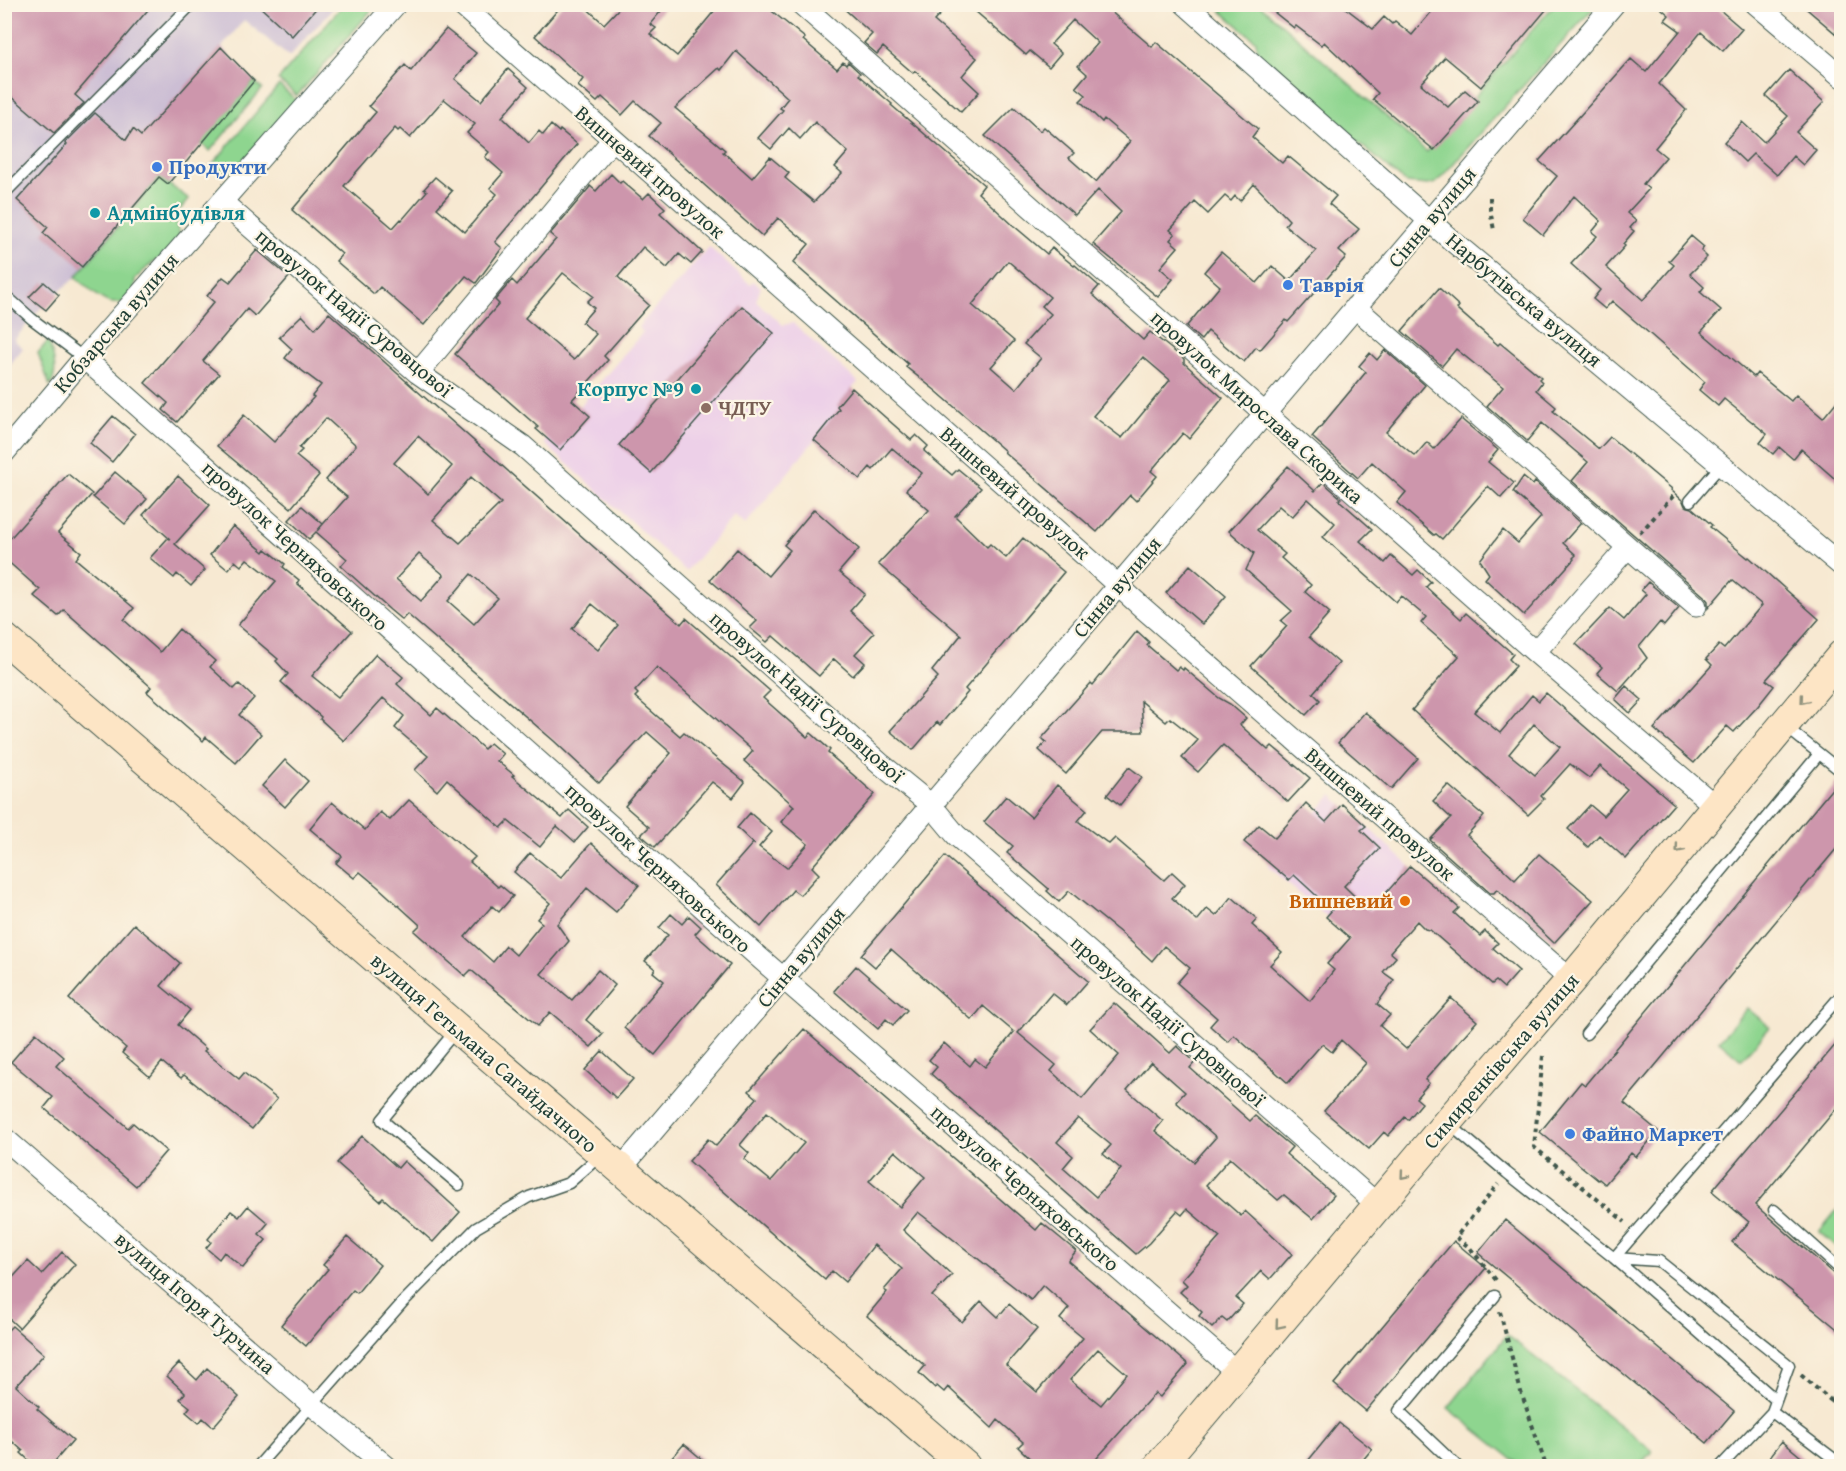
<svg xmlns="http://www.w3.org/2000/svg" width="1846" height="1471" font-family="'Gentium Book Plus',serif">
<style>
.built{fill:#edd0e8}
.industrial{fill:#ccbed4}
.green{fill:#8ed58f;stroke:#568962;stroke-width:1.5}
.building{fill:#cd96ac;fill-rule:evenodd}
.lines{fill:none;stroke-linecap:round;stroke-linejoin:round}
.lane-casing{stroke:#3f574c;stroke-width:13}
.street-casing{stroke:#3f574c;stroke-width:23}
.secondary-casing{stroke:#3f574c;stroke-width:32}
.path{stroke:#3f574c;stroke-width:4;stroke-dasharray:4.5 4.5;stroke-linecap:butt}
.lane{stroke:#fff;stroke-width:10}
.street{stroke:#fff;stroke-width:21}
.secondary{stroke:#fde5c5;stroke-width:30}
.oneway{stroke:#8e917c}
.shop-dot{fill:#3f7fe0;stroke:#fcf5e5;stroke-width:2}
.culture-dot{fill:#0f9aa8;stroke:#fcf5e5;stroke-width:2}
.education-dot{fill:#8d6e63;stroke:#fcf5e5;stroke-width:2}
.food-dot{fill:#e8710a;stroke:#fcf5e5;stroke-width:2}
.labels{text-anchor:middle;stroke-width:4.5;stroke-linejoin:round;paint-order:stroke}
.shop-label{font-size:21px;font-weight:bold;fill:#366cbe;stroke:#fcf5e5;text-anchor:start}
.street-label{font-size:21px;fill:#1f3d34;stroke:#fcf5e5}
.culture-label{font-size:21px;font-weight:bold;fill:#0d838f;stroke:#fcf5e5;text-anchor:start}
.education-label{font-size:21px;font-weight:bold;fill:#785e54;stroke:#fcf5e5;text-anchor:start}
.food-label{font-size:21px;font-weight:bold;fill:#c56008;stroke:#fcf5e5;text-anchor:end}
</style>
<rect width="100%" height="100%" fill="#fcf5e5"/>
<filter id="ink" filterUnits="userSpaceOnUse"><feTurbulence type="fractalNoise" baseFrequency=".0167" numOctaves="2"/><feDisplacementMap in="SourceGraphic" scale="12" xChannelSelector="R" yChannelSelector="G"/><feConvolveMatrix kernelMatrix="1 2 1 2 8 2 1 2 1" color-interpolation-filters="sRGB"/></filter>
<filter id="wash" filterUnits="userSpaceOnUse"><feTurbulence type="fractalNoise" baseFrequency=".008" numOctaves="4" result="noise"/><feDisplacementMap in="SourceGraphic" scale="24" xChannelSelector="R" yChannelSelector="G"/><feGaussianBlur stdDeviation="1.35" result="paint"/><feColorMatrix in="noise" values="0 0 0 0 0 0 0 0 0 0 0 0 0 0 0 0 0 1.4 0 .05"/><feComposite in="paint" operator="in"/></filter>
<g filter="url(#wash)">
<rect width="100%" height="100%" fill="#f7e9d2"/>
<path class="built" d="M709,247L750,284L753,281L761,287L756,301L783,325L793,323L858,382L837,406L840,409L745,525L734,516L686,571L544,443L577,405L580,406L643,332L638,327Z
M1332,795L1410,866L1365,916L1327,917L1267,866Z"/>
<path class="industrial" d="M5,5H336L289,57L244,20L222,47L254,81L168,184L159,178L76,277L41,308L14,340L23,348L5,371Z"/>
<path class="green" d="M343,5H376L297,96L278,80Z
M1214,5H1260L1427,152L1554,5H1596L1436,183L1428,185L1406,183L1258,57L1256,41Z
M254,81L262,89L210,151L200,143Z
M279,85L297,101L234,172L207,171Z
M159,177L189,199L174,217L181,240L174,250L153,262L135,279L134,296C109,315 95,293 76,277Z
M48,341C54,355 59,372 50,386L38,353Z
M1747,1008L1770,1027L1741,1060L1719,1041Z
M1841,1205V1251L1819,1232Z
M1507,1335L1652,1451L1639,1466H1521L1448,1408Z"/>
<g id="blocks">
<path class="building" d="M4,4H153L75,95L84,103L54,133L4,90Z
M257,4H320L292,36Z
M563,4H582L604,24L623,4H667L650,24L656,28L650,34L677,56L720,4H763L805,38L803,40L837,69L843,62L846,65L848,62L860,73L858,75L892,104L891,105L984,185L978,193L1014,226L1047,254L1052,248L1074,266L1075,265L1099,286L1092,294L1143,340L1150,332L1184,359V363L1223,398L1189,439L1183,433L1151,471L1157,476L1136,501L1130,495L1097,532L1004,452L1005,451L936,391L906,367L908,364L793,263L809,244L778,218L762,236L649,136L661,123L635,101L622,115L602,97L597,102L578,86L583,79L535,36ZM736,51L788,98L780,108L783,110L758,138L771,149L789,128L800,139L815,122L848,152L835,167L842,173L814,202L785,178L789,173L770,157L752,178L723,152L725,150L675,108L719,68L721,70ZM1008,261L1050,297L1042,306L1051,314L1024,344L1041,358L1016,389L991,367L1014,341L972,305ZM1143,357L1170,380L1122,438L1093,416Z
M839,4H950L934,21L977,58L962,76L979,92L961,112L915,71L913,73L883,47L877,54L864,43L872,34Z
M967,4H1102L1152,47L1156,42L1246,119L1258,129L1252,137L1282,163L1288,156L1336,196L1329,204L1359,229L1339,251L1346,257L1288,322L1286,320L1260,350L1256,347L1244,362L1208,331L1201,340L1186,327L1220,286L1204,272L1221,252L1257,283L1272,266L1289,281L1316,251L1285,225L1289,220L1254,184L1240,201L1235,196L1231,201L1225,196L1208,214L1195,202L1170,230L1175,234L1170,240L1178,247L1160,268L1173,279L1158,297L1093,244L1121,212L1098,190L1075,215L985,136L1014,107L1040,131L1044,127L1074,153L1069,158L1096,182L1130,141L1104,119L1102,122L1080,101L1086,95L1076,87L1087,74L1078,66L1098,43L1073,20L1051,44L1061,53L1049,67L1030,51L1026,55Z
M1264,4H1340L1373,29L1384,17L1392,24L1395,21L1412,35L1438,4H1551L1481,87L1445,57L1421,84L1448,107L1465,90L1478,101L1434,150L1373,99L1378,93L1324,42L1321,45L1296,26L1294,28Z
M1656,4H1713L1742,29L1723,51L1701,32L1659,84L1686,110L1655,148L1666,157L1643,184L1649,189L1627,213L1636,221L1630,228L1634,231L1623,244L1625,246L1606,267L1643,300L1674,265L1669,261L1691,236L1704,247L1701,251L1707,257L1690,274L1704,287L1700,292L1721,310L1701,332L1754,377L1757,373L1791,401L1796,395L1823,418L1842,395V485L1801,449L1793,459L1779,447L1773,454L1760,443L1767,434L1724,399L1718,406L1699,390L1705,382L1612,301L1605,309L1593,299L1600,290L1571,264L1597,236L1592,232L1601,221L1574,196L1543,235L1523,218L1557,176L1539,161L1631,59L1646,72L1680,31L1665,20L1669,15Z
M1801,4H1842V39Z
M446,29L476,53L455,79L481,101L508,69L528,87L502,117L529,143L539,131L543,135L551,125L559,132L560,130L577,144L495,242L502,248L476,283L466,276L424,325L380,287L374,294L336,261L342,254L292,210L376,112L369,106L405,65L411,71ZM444,99L475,124L467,133L489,152L485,157L503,173L490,188L497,194L465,232L437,208L452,191L435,177L424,189L427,191L402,220L401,219L393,228L344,186L395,128L398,131L400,129L410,138Z
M221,47L254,81L168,184L159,177L82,267L43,233L48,227L17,200L67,144L65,143L95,113L126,140L133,129L141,136Z
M1789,70L1824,102L1796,132L1816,150L1803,165L1793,156L1777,175L1753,154L1745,162L1724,142L1742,122L1764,142L1788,116L1766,96Z
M611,174L620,183L622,181L643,199L649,193L665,208L660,213L702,252L691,264L679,254L667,268L643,247L618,277L649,305L604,356L608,360L572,400L590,416L560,450L536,429L538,427L455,354L499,304L495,300L512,280L517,285L556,239L550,234L589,188L590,186L596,191ZM563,273L593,296L587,302L594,308L582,322L596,334L574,360L525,318Z
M257,250L289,277L255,316L247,309L203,361L219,374L177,422L163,410L168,403L145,383L214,302L207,296L223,277L230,282Z
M44,282L59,295L46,310L29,297Z
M1439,288L1459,306L1457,309L1498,345L1500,343L1541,377L1539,379L1542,382L1536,390L1556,407L1553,411L1599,449L1610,437L1672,489L1671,490L1683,501L1685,506L1692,508L1712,525L1710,527L1748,558L1749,557L1819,619L1766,680L1774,686L1758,706L1734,732L1727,726L1694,763L1654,729L1712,665L1706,659L1719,645L1724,649L1762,605L1732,580L1708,608V601L1704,596L1572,481L1588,462L1542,423L1527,441L1487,406L1503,387L1456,349L1442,366L1402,331Z
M742,306L774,333L651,473L619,445Z
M329,313L681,624L686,618L770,691L763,698L807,737L811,733L830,750L828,753L875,794L812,867L819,874L800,895L793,890L761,927L716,885L753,843L755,845L737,828L750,813L772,832L759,847L787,868L808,844L781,822L794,806L744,761L753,751L657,667L635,691L638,694L635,697L680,736L684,732L745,782L733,798L712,782L686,811L687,812L655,847L641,835L649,827L625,806L671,753L647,732L599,783L554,741L407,614L402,620L390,610L341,566L347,559L316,532L309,539L289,520L302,506L323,524L317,531L347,497L326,480L356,445L326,418L299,448L302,450L296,456L319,475L291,508L217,446L244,415L274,442L314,397L312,396L321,385L285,358L292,349L279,337L302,315L315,329ZM418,436L452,466L428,494L394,463ZM471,477L501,503L460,543L433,520ZM419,554L444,575L421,601L396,579ZM471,574L498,598L474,624L448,601ZM592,604L618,625L598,650L572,629Z
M1385,350L1425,385L1386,432L1415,456L1427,442L1434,449L1461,419L1498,450L1488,462L1514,483L1501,498L1488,486L1442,539L1436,534L1434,535L1397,503L1406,492L1372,462L1358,478L1312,437L1366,372L1359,366L1370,353L1377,360Z
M852,388L911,440L916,435L928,446L924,451L952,475L958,469L981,488L955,516L987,547L990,544L1006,558L1023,538L1064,572L965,689L968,692L940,725L937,722L913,750L890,731L938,677L932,671L961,635L878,564L929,510L906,490L922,473L892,448L873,470L870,467L860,479L814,440L839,409L837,406Z
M113,416L135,434L112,462L90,443Z
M1288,466L1315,491L1323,482L1341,498L1339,500L1372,529L1360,541L1385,563L1391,556L1413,575L1418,570L1431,582L1426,587L1461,619L1466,613L1513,654L1509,659L1516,666L1474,712L1500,733L1532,695L1539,701L1546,693L1674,804L1626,859L1599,835L1588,847L1568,829L1590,805L1603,816L1627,789L1600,766L1589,778L1570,764L1541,796L1544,799L1528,815L1412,710L1459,656L1421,623L1426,617L1401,596L1396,602L1323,537L1335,523L1308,499L1292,517L1279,506L1257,530L1285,554L1281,558L1311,585L1305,592L1330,613L1309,637L1339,663L1313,693L1320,700L1306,715L1251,666L1287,626L1281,621L1292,611L1246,570L1254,553L1229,531ZM1534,724L1560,747L1535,775L1509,754Z
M115,472L147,499L125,524L93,497Z
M68,474L92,494L58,533L81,552L76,559L134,608L124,620L160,652L179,629L215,661L210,667L234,689L239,684L254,698L239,715L261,734L236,763L206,737L203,741L147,692L151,687L64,610L58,616L34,596L40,590L4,558V545Z
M178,476L210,505L175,544L205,570L191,586L177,574L174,578L150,558L168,538L170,539L143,515Z
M1523,477L1533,485L1535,482L1581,523L1563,543L1576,555L1573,558L1574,559L1524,615L1485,579L1489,574L1480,560L1503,530L1518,543L1541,517L1513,492Z
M814,509L859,549L839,572L865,594L850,611L874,633L855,654L865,663L853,676L834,659L819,676L773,636L767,642L750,628L757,621L710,580L737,549L768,576L790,550L784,545Z
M233,526L264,552L266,549L285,564L283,567L299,580L297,583L352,631L312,676L338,697L376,654L403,677L397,684L431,715L437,708L484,749L490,743L503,754L497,761L514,775L512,776L562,818L569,810L588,827L575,842L557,826L540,847L508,821L501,828L447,779L437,791L415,770L428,756L395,728L404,716L383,698L344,741L320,719L321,717L281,682L288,674L276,661L278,659L238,625L276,581L247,559L241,566L235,561L228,570L210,555Z
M1190,565L1226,596L1202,624L1166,593Z
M1648,582L1679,608L1664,626L1660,622L1639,647L1647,658L1618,691L1597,673L1602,667L1576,644L1610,608L1624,620L1646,594L1641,590Z
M1137,631L1149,642L1147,645L1176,670L1179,667L1183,670L1184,668L1219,698L1230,704L1246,718L1240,725L1268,750L1272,746L1310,778L1288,802L1223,745L1198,772L1182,758L1198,740L1170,718L1166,722L1141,701L1143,732H1102L1066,774L1039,750L1046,742L1042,738L1091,683L1093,685Z
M1626,686L1642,700L1630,713L1615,699Z
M1365,712L1418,758L1391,789L1338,743Z
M285,760L308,781L285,807L262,786Z
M1129,767L1142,777L1120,805L1107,795Z
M1840,779H1842V842L1624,1103L1658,1131L1636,1157L1631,1153L1605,1184L1599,1179L1598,1180L1540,1132L1581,1082L1585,1085Z
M1057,785L1087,810L1078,821L1109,844L1115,838L1164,880L1172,872L1185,884L1172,898L1197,921L1207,909L1216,916L1232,897L1257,919L1252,925L1282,952L1270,965L1310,1001L1334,970L1327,964L1350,938L1326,917L1332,910L1294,875L1289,880L1244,842L1259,825L1275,838L1306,803L1326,822L1342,804L1366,826L1361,830L1380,848L1344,886L1370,911L1410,866L1459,908L1454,913L1480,936L1485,931L1498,943L1493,948L1519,971L1504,988L1496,981L1492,984L1430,930L1425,929L1417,921L1390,952L1396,957L1383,972L1394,980L1377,1004L1390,1015L1380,1026L1406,1049L1451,998L1477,1021L1425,1080L1429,1083L1416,1098L1422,1103L1408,1120L1405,1117L1388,1136L1384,1132L1369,1149L1324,1111L1366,1063L1341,1040L1332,1052L1322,1044L1288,1083L1234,1035L1228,1042L1210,1026L1217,1018L1177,983L1190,968L1164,946L1152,961L1127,938L1069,891L1059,902L1047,891L1049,889L1007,853L1013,846L984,822L1006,796L1031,817Z
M1448,785L1484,816L1467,835L1515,880L1539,854L1593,900L1554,943L1497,889L1494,893H1490L1430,840L1451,818L1433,801Z
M409,800L475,857L470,862L498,887L500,885L513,896L499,912L492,906L465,937L493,962L506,946L516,955L542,923L537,919L550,903L514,872L530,853L561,878L591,843L639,885L616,912L587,888L557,924L569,941L541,974L572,1000L598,970L615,985L586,1020L603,1034L591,1047L550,1012L538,1026L471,970L465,976L414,931L420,925L378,887L360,872L354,878L336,863L342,856L310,829L332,802L365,830L380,812L390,820Z
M945,856L1088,981L1067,1005L1052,993L1018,1033L1056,1065L1051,1071L1082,1099L1119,1055L1090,1029L1114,1003L1170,1053L1177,1046L1195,1062L1190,1068L1250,1121L1255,1116L1292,1147L1286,1154L1334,1195L1313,1219L1284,1195L1278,1200L1230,1158L1206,1185L1241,1216L1245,1211L1292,1254L1270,1279L1261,1271L1236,1298L1243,1304L1227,1322L1222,1318L1212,1328L1199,1316L1202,1312L1180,1292L1187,1285L1182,1280L1220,1237L1187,1209L1182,1215L1177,1211L1149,1243L1136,1254L931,1074L937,1067L929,1060L944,1043L970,1066L975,1059L985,1067L1014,1032L983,1006L972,1020L891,949L875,967L861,955ZM1151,1062L1185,1092L1176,1102L1216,1137L1194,1162L1155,1131L1163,1121L1127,1090ZM1078,1118L1111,1145L1103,1154L1121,1169L1096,1197L1063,1168L1073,1156L1057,1142Z
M671,914L682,924L689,916L701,927L695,934L730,965L655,1055L624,1028L664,981L653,972L655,969L645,961L668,935L659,928Z
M134,924L180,963L161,986L190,1010L178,1025L206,1049L204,1051L239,1079L244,1073L277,1099L252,1129L184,1075L181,1078L162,1062L150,1077L122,1053L126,1048L69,999Z
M856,966L907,1010L893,1025L886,1019L878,1029L834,991Z
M804,1029L1036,1230L1042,1223L1076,1251L1068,1261L1188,1364L1160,1397L1155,1393L1089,1467H1039L1018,1447L1023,1442L998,1420L992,1428L948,1387L944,1392L937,1386L935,1388L919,1373L925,1366L867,1316L887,1292L884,1290L902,1269L874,1245L845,1282L832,1271L825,1280L689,1161L708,1139L716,1146L757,1098L749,1091ZM767,1112L804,1143L771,1181L744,1159L749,1153L740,1145ZM895,1151L925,1177L900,1207L869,1181ZM918,1212L1031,1300L1043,1285L1069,1308L1060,1319L1083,1338L1037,1392L1006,1365L1037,1329L1009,1304L998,1317L981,1301L962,1322L932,1296L952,1275L903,1230ZM1098,1349L1127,1374L1101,1405L1070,1380Z
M36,1033L64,1057L56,1066L128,1128L133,1123L166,1151L136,1186L44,1108L53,1097L11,1062Z
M1842,1037V1102L1755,1205L1837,1277L1842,1278V1333L1732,1242L1749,1222L1712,1191Z
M602,1051L633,1079L616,1098L585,1070Z
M362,1136L398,1168L404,1161L460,1212L433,1242L383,1198L380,1201L337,1163Z
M248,1206L268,1223L259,1234L266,1240L243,1268L224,1252L219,1259L206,1248L211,1242L208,1239L231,1211L239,1217Z
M1505,1220L1734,1411L1707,1443L1478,1253Z
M347,1237L380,1265L357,1293L353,1290L306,1346L281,1325L328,1269L323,1265Z
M1454,1241L1486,1268L1366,1411L1334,1384Z
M62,1252L75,1264L19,1328L4,1314V1287L28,1261L42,1274Z
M12,1326L44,1354L16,1386L39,1407L37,1409L73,1440L50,1467H36L21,1453L23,1451L4,1434V1334Z
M179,1363L197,1380L207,1368L239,1397L213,1427L203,1418L199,1423L186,1412L190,1407L180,1399L185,1393L167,1376Z
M1339,1423L1372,1449L1357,1467H1303Z
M1782,1441L1813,1467H1762Z
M684,1444L711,1467H664Z"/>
</g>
</g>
<g filter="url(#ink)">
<use href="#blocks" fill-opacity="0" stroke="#3f574c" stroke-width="1.5"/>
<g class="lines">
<defs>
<path id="lane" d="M4,194L192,4
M4,294L32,319L84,358
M1690,501L1721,465
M1786,727L1842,772
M457,1029L382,1120L459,1185
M1586,1034L1819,754
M1448,1123L1507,1173L1614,1258L1659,1261L1789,1365L1772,1412L1842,1465
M1774,1210L1842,1271
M1776,1400L1614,1258L1842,994
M258,1466L403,1302L476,1228L529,1197L569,1183L602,1154
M1457,1466L1399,1411L1495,1296
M1721,1466L1772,1412"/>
<path id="street" d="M460,4L1091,561L1144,609L1571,980
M801,4L1535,652L1715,806
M1185,4L1450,239L1842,566
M1756,4L1842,77
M222,202L418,373L523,446L882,765L931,805L956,835L1379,1206
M1355,307L1628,547L1535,652
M84,358L754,953L1238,1373
M418,373L613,139
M4,453L84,358L396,4
M1628,547L1696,606
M4,1138L312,1405L386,1466
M620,1170L1614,4"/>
<path id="secondary" d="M4,638L965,1466
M1159,1466L1447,1123L1571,980L1842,655"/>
</defs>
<use href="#lane" class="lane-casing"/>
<use href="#street" class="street-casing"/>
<use href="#secondary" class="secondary-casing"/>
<path class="path" d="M1490,197V210L1494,230
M1640,533L1675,494
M1543,1056L1534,1147L1625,1222
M1496,1280L1470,1248L1456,1237L1498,1184
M1500,1312L1521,1392L1546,1466
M1801,1375L1842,1410
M1610,1466L1706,1463"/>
<use href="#lane" class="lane"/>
<use href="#street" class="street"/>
<use href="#secondary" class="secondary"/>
</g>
<defs><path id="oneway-chevron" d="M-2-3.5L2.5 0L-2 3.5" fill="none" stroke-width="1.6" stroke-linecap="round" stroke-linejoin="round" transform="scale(1.5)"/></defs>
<g class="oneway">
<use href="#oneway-chevron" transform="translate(1804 700) rotate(130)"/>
<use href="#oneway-chevron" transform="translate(1679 849) rotate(130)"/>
<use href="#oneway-chevron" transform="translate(1404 1175) rotate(130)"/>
<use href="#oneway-chevron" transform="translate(1279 1325) rotate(130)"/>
</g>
</g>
<g class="shop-dot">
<circle cx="157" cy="167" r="6"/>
<circle cx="1288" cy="285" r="6"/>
<circle cx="1570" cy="1134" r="6"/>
</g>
<g class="culture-dot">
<circle cx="95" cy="213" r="6"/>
<circle cx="696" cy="389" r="6"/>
</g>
<circle class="education-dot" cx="706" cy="408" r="6"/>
<circle class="food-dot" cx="1405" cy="901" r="6"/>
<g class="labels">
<g class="shop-label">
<text x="169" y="174">Продукти</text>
<text x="1300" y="292">Таврія</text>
<text x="1582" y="1141">Файно Маркет</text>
</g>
<g class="street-label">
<text transform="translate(650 172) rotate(41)" y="7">Вишневий провулок</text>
<text transform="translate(1432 217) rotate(-50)" y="7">Сінна вулиця</text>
<text transform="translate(1524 300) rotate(40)" y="7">Нарбутівська вулиця</text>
<text transform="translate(354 313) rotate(40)" y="7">провулок Надії Суровцової</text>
<text transform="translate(116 323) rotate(-49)" y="7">Кобзарська вулиця</text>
<text transform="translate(1257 407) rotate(42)" y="7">провулок Мирослава Скорика</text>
<text transform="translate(1015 493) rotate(41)" y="7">Вишневий провулок</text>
<text transform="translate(295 546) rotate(42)" y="7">провулок Черняховського</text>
<text transform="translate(1117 587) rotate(-50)" y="7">Сінна вулиця</text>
<text transform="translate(807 697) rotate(41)" y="7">провулок Надії Суровцової</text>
<text transform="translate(1380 814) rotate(41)" y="7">Вишневий провулок</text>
<text transform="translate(658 868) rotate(42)" y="7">провулок Черняховського</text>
<text transform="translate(801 957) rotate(-50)" y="7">Сінна вулиця</text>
<text transform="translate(1168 1021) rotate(41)" y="7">провулок Надії Суровцової</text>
<text transform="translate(484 1053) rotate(41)" y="7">вулиця Гетьмана Сагайдачного</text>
<text transform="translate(1501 1061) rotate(-49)" y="7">Симиренківська вулиця</text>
<text transform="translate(1025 1188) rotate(41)" y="7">провулок Черняховського</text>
<text transform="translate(195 1303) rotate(41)" y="7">вулиця Ігоря Турчина</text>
</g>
<g class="culture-label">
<text x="107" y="220">Адмінбудівля</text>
<text x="684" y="396" text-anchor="end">Корпус №9</text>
</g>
<g class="education-label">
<text x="718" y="415">ЧДТУ</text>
</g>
<g class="food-label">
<text x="1393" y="908">Вишневий</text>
</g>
</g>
<rect width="1846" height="1471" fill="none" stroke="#fcf5e5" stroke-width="24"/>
</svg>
